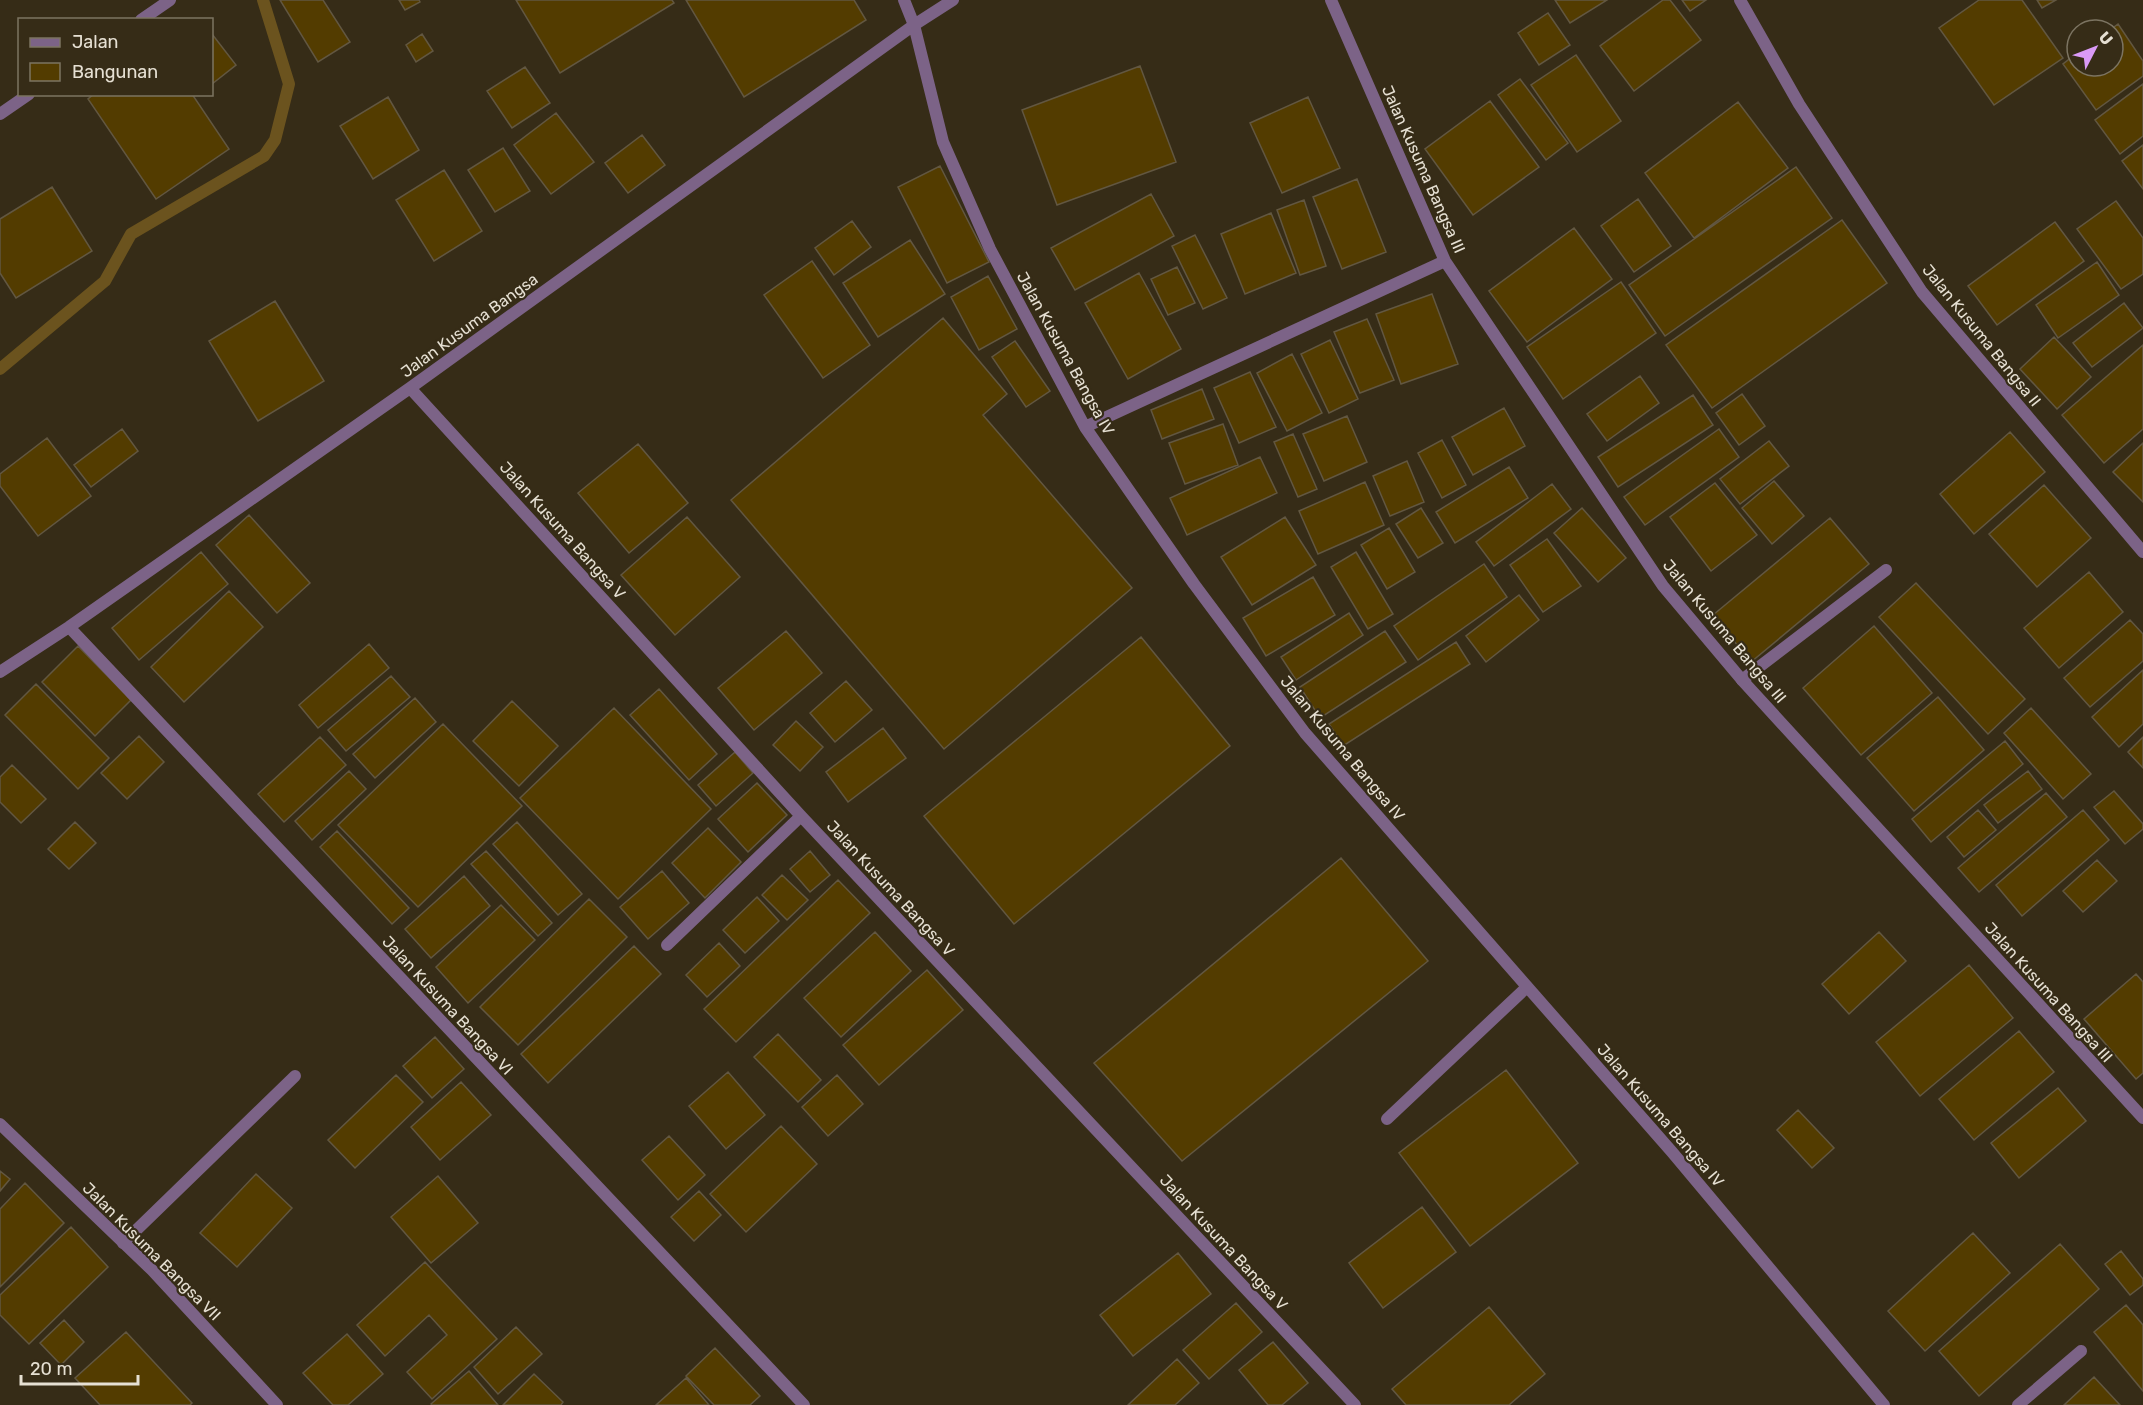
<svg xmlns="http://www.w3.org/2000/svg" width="2143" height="1405" font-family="Rubik,sans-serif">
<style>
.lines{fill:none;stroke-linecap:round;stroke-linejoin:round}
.stream{stroke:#6b531e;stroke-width:12}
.building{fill:#533c00;stroke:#625741;stroke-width:1.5}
.service{stroke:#7c6387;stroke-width:12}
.minor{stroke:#7c6387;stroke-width:12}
.labels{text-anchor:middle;stroke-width:4.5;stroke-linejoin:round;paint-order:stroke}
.street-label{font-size:16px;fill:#e6e0d3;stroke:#362c17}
</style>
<rect width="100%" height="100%" fill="#362c17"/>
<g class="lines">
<path class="stream" d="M0,369L105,281L131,234L264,156L275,140L289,84L263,0"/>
</g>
<path class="building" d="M280,0H323L350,42L318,62Z
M399,0H419L420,2L405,10Z
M516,0H672L674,3L560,73Z
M686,0H854L866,20L744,97Z
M1555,0H1607L1570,23Z
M1663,0H1670L1701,40L1634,91L1600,46Z
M1682,0H1706L1690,11Z
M1979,0H2022L2063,58L1994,105L1939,28Z
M2037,0H2056L2042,8Z
M1548,13L1570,45L1539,65L1518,33Z
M2118,24L2143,61V76L2096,110L2063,64L2077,53V66H2113V30H2110Z
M212,34L236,65L212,84Z
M422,34L433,51L416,62L406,45Z
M1576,55L1621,121L1577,152L1531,85Z
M1140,66L1176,162L1057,205L1022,110Z
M525,67L550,103L512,128L487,91Z
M1520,79L1568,143L1546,160L1498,95Z
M2143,84V136L2120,154L2095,120Z
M94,94H192L229,149L156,199L88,99Z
M388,97L419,150L373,179L340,126Z
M1308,97L1340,168L1282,193L1250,123Z
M1490,101L1539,167L1473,215L1425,149Z
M1738,102L1788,168L1694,238L1645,173Z
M556,113L594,162L551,194L514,145Z
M642,135L665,165L628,193L605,163Z
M2143,145V189L2122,161Z
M503,148L530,191L495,212L468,170Z
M940,166L989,262L947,283L898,187Z
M1796,167L1832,218L1665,336L1629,285Z
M444,170L482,231L434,261L396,200Z
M1357,179L1386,252L1342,269L1313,197Z
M52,187L92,251L16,298L0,273V219Z
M1151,194L1174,236L1075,290L1051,248Z
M1638,199L1671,246L1634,272L1601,226Z
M1304,200L1326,266L1300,275L1277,210Z
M2116,201L2143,238V274L2121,289L2077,229Z
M1271,213L1296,273L1245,294L1221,234Z
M1842,220L1887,283L1712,408L1666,345Z
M852,221L871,247L834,275L815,248Z
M2055,222L2084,261L1997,325L1968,286Z
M1574,228L1612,279L1527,342L1489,291Z
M1195,235L1227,298L1203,309L1172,246Z
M910,240L945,294L878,337L843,283Z
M812,261L870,345L823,378L764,295Z
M2097,262L2119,295L2058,338L2036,305Z
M1177,267L1195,303L1168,315L1151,279Z
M1139,273L1181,349L1128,379L1085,303Z
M988,276L1017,329L979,350L951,297Z
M1621,282L1656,333L1563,399L1527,347Z
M1432,294L1458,364L1401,384L1376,314Z
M275,301L324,381L258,421L209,341Z
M2124,303L2143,328L2092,367L2073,343Z
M943,318L1007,394L983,415L1132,588L944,749L731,500Z
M1367,319L1394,380L1360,393L1334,332Z
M2054,337L2091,377L2057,409L2020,369Z
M1330,340L1358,399L1329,413L1301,354Z
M1015,341L1050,391L1026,407L992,357Z
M2143,345V429L2104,463L2062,415Z
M1292,354L1322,413L1287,431L1257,373Z
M1250,372L1276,427L1239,443L1214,388Z
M1640,376L1659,403L1607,441L1587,414Z
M1202,389L1214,419L1162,439L1151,410Z
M1742,394L1765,426L1739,445L1716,413Z
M1693,395L1713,425L1618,487L1598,457Z
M1504,408L1525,446L1473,475L1452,437Z
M1347,416L1367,462L1324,481L1303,434Z
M1223,424L1238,465L1185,484L1169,443Z
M122,429L138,451L91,487L74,465Z
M1719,429L1739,457L1645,525L1624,497Z
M2010,432L2045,472L1974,534L1940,494Z
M1293,434L1317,489L1298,497L1274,442Z
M47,438L91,496L38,536L0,486V474Z
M1442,440L1466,485L1442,498L1418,453Z
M1769,441L1789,466L1740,504L1720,479Z
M2143,443V502L2113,472Z
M638,444L688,503L629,553L578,493Z
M1260,457L1277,493L1187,535L1170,498Z
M1407,461L1424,502L1390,516L1373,476Z
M1509,467L1528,498L1455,543L1436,512Z
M1774,481L1804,516L1772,544L1742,508Z
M1365,482L1384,525L1318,554L1299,511Z
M1715,483L1757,535L1711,571L1670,517Z
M1552,484L1571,509L1494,566L1476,542Z
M2044,485L2091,538L2037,587L1989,534Z
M1421,508L1443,543L1418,558L1396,524Z
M1582,508L1626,558L1598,582L1554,533Z
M249,515L310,583L277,613L216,545Z
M687,517L740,577L675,635L621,575Z
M1285,517L1316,565L1252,605L1221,557Z
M1830,518L1869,564L1751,662L1713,615Z
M1389,528L1415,572L1387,589L1361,545Z
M1547,539L1581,586L1543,612L1510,565Z
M201,552L228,584L139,660L112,628Z
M1356,552L1393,614L1368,629L1331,567Z
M1484,564L1507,597L1418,660L1394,626Z
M2089,572L2123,612L2059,668L2024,628Z
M1313,577L1335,615L1266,656L1243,618Z
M1916,583L2025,699L1988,734L1879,617Z
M229,591L263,627L184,702L151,667Z
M1519,595L1539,620L1486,662L1466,636Z
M1349,613L1363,635L1296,680L1281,657Z
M2130,620L2143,634V661L2090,707L2064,678Z
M1874,626L1932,693L1861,755L1803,688Z
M786,631L822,673L754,730L718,688Z
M1385,631L1406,662L1320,718L1300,687Z
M1141,637L1230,746L1014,924L924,816Z
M1456,642L1470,664L1343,746L1329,724Z
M369,644L389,668L318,728L299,705Z
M78,646L131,700L95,736L42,682Z
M2143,670V724L2119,747L2092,717Z
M391,676L410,697L346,751L328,730Z
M846,681L872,710L835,742L810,713Z
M36,684L109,758L78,789L5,715Z
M659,689L717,754L689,780L630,715Z
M1938,697L1984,750L1914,811L1867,758Z
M415,698L436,722L375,778L353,754Z
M512,701L558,746L519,786L473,741Z
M614,708L711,809L618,899L520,798Z
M2031,708L2091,774L2063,799L2004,733Z
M796,721L823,747L800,771L773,745Z
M443,724L522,806L418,907L338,825Z
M883,728L906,758L848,802L826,772Z
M139,736L164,762L127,799L101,773Z
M320,737L346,765L284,822L258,794Z
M2143,737V768L2128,752Z
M2005,741L2023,764L1931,842L1912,819Z
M735,752L753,773L716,806L698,785Z
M12,765L46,799L21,823L0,802V777Z
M349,771L366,789L312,840L295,821Z
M2028,771L2042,789L1998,823L1984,805Z
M757,783L787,815L748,852L718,819Z
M2114,791L2143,824V829L2125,844L2094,807Z
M2046,793L2067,817L1979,892L1958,868Z
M1978,810L1996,830L1964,857L1947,837Z
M2083,810L2109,840L2022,916L1996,885Z
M75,822L96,843L69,869L48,849Z
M517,822L582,894L558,915L493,844Z
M708,828L741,862L705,898L672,863Z
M337,831L409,908L392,924L320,847Z
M486,851L552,923L538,936L471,864Z
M810,851L830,875L810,892L790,869Z
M1341,858L1428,961L1182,1161L1094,1063Z
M2097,860L2117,881L2083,912L2063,891Z
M662,871L689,903L648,939L620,907Z
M782,875L808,900L787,920L762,895Z
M464,876L490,906L431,958L405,929Z
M838,880L870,913L736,1042L704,1009Z
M757,897L779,921L745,953L723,930Z
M589,899L627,937L518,1045L480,1007Z
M501,905L535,940L468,1003L436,967Z
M875,932L911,971L841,1037L804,998Z
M1879,932L1906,961L1849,1014L1822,984Z
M719,943L740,966L707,997L686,975Z
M634,946L661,974L548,1083L521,1054Z
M1969,965L2013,1018L1920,1096L1876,1042Z
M927,970L963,1010L879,1085L843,1045Z
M2136,974L2143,982V1073L2136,1079L2084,1019Z
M2019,1031L2054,1072L1974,1140L1939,1099Z
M778,1034L821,1080L798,1102L754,1057Z
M435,1037L464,1069L432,1098L403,1066Z
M1506,1070L1578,1163L1470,1246L1399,1153Z
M728,1072L765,1115L726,1149L689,1106Z
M396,1075L423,1102L355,1168L328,1140Z
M837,1075L863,1104L828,1136L802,1107Z
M461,1082L491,1115L440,1160L411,1127Z
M2058,1088L2086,1121L2019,1178L1991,1143Z
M1798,1110L1834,1148L1812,1168L1777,1130Z
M781,1126L817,1164L746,1232L710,1194Z
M669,1136L705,1175L678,1200L642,1160Z
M0,1171L10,1179L0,1191Z
M256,1174L292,1208L237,1267L200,1233Z
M438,1176L478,1223L431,1263L391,1217Z
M25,1183L64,1223L0,1287V1209Z
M699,1191L721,1215L694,1241L671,1217Z
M1422,1207L1456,1252L1383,1308L1349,1263Z
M71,1227L108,1267L29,1344L0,1315V1295Z
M1973,1233L2010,1273L1925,1351L1888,1311Z
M2060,1244L2099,1289L1979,1396L1939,1351Z
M2121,1251L2143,1279V1285L2130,1295L2105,1264Z
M1178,1253L1211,1294L1133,1356L1100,1315Z
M425,1262L497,1339L432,1399L407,1372L447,1335L429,1315L385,1356L357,1325Z
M1236,1303L1262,1332L1209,1379L1183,1350Z
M2126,1305L2143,1325V1391L2094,1332Z
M1489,1307L1545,1374L1509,1405H1406L1392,1389Z
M64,1320L84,1342L61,1365L40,1343Z
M516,1327L542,1354L498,1394L474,1367Z
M126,1332L192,1403L190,1405H100L75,1378Z
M347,1334L383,1374L348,1405H333L303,1373Z
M1273,1342L1308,1383L1282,1405H1268L1239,1370Z
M715,1348L760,1396L750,1405H714L686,1376Z
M1177,1359L1199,1383L1175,1405H1128Z
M469,1371L498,1405H432L431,1404Z
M534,1374L563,1402L561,1405H503Z
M2094,1377L2120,1405H2064Z
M686,1378L709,1405H656Z"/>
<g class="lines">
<path class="service" d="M1742,680L1886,570
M1387,1119L1527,987
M123,1243L295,1076"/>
<path class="minor" d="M904,0L914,25L943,142L990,249L1085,427L1194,584L1305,733L1672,1152L1884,1405
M1331,0L1445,261L1663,586L1742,680L2143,1118
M1740,0L1799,104L1922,292L2143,552
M141,20L170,0
M0,114L29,94
M410,388L801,816L1355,1405
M1085,427L1445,261
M69,627L804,1405
M0,672L69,627L410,388L914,25L953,0
M667,945L801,816
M0,1124L152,1270L277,1405
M2018,1405L2081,1351"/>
</g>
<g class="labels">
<g class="street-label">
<text transform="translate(1424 169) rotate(66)" y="6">Jalan Kusuma Bangsa III</text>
<text transform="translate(469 325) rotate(-36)" y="6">Jalan Kusuma Bangsa</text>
<text transform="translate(1982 335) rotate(51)" y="6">Jalan Kusuma Bangsa II</text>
<text transform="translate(1066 353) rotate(61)" y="6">Jalan Kusuma Bangsa IV</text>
<text transform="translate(563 530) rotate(48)" y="6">Jalan Kusuma Bangsa V</text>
<text transform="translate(1725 631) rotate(50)" y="6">Jalan Kusuma Bangsa III</text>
<text transform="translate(1343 748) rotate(50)" y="6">Jalan Kusuma Bangsa IV</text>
<text transform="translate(891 888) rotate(47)" y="6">Jalan Kusuma Bangsa V</text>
<text transform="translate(2049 992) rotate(48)" y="6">Jalan Kusuma Bangsa III</text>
<text transform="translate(448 1005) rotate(47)" y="6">Jalan Kusuma Bangsa VI</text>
<text transform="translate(1661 1115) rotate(49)" y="6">Jalan Kusuma Bangsa IV</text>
<text transform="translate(1224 1242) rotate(47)" y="6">Jalan Kusuma Bangsa V</text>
<text transform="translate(152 1251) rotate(45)" y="6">Jalan Kusuma Bangsa VII</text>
</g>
</g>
<rect x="18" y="18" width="195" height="78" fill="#362c17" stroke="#7c7462" stroke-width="1.5"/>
<rect x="30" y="38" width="30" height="9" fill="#7c6387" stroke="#7c7462" stroke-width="1.5"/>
<text x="72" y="48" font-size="18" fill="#e6e0d3">Jalan</text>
<rect x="30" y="63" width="30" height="18" fill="#533c00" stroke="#7c7462" stroke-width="1.5"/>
<text x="72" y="78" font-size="18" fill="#e6e0d3">Bangunan</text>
<g transform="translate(2095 48) rotate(48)"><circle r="28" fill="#362c17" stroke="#7c7462" stroke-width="1.5"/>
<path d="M0-4.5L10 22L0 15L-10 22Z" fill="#da9af6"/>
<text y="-9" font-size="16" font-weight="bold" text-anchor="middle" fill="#e6e0d3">U</text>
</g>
<path d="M21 1375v9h117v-9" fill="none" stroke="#e6e0d3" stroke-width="3"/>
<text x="30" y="1375" font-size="18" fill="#e6e0d3" stroke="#362c17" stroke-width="4.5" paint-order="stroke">20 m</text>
</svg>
